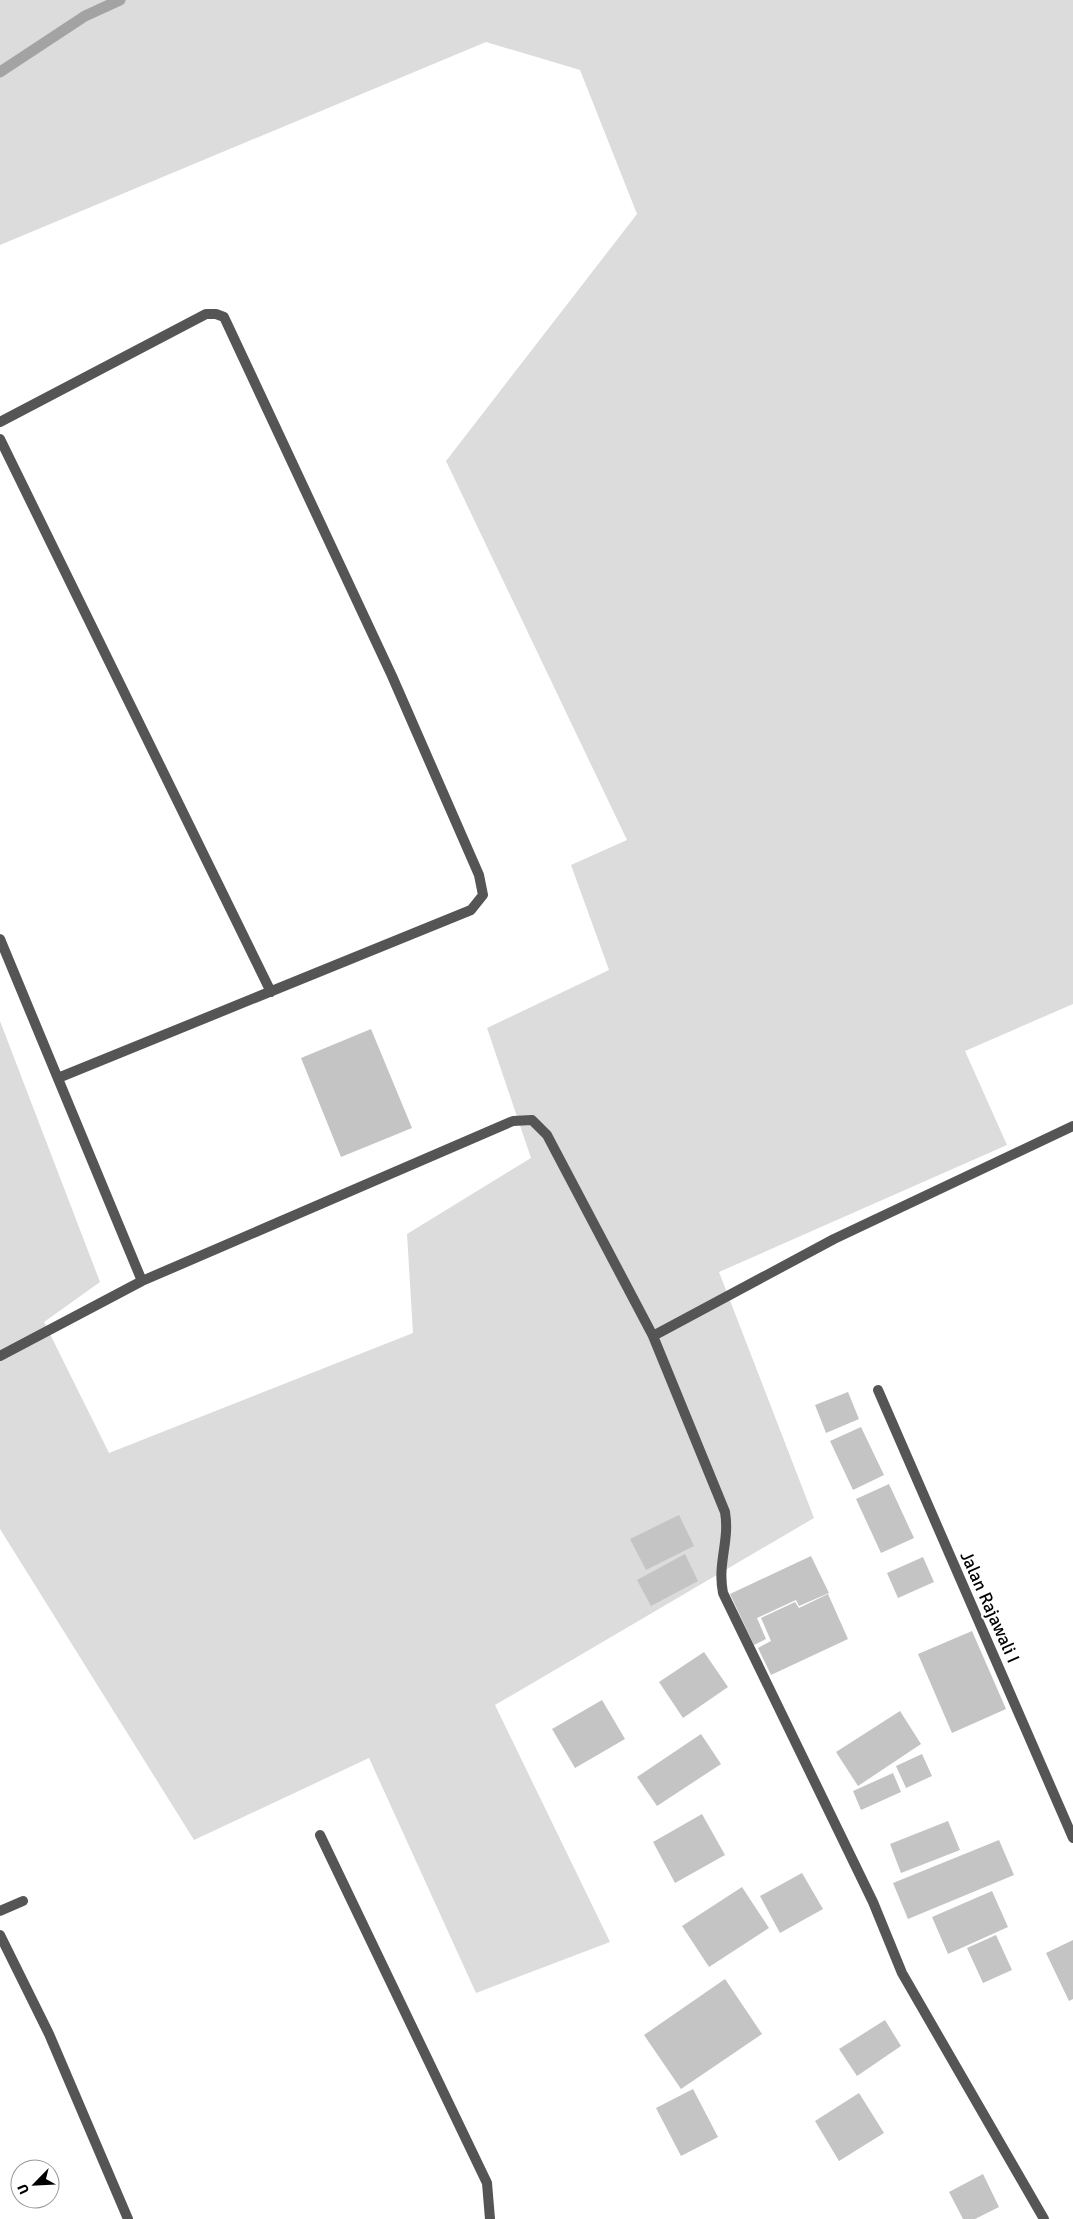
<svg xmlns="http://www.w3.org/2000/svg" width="1073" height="2219" font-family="Signika,sans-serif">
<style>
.green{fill:#dcdcdc}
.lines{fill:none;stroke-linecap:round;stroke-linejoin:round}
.stream{stroke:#a3a3a3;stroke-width:11}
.building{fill:#c4c4c4}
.minor{stroke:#555;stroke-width:10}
.labels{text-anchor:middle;stroke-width:4.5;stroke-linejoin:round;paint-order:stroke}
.street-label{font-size:18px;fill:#000;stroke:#fff}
</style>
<rect width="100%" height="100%" fill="#fff"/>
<path class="green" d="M0,0H1073V1004L965,1051L1007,1145L719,1272L814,1518L495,1705L610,1942L476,1993L369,1758L194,1840L0,1529V1021L100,1282L44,1322L109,1453L413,1333L407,1234L531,1158L487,1028L609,970L571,865L627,840L446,461L637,214L580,70L486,42L0,245Z"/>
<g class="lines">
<path class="stream" d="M0,72L85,16L120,0"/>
</g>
<path class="building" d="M371,1029L412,1128L341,1157L301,1058Z
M848,1392L859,1419L826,1433L815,1405Z
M861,1427L884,1475L853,1490L830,1441Z
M889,1484L914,1538L881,1553L856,1499Z
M679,1515L694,1546L646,1570L630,1539Z
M685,1554L698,1581L651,1606L637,1580Z
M811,1556L829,1593L799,1606L796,1600L757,1618L766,1639L754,1645L730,1594Z
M923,1557L934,1582L898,1598L887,1573Z
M828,1594L848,1639L771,1675L758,1648L771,1641L761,1618L795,1602L799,1608Z
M972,1631L1006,1709L952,1733L918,1654Z
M704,1652L728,1687L683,1718L659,1682Z
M602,1700L625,1739L575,1768L552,1729Z
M900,1711L921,1744L858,1786L836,1752Z
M701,1734L721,1764L657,1806L637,1777Z
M922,1754L932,1776L906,1788L896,1766Z
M893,1773L901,1792L861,1810L853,1791Z
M702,1814L725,1855L675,1883L653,1842Z
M948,1821L960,1850L901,1873L890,1844Z
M999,1840L1014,1875L908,1919L893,1883Z
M802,1873L823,1909L780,1933L760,1896Z
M742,1887L769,1928L709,1967L682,1926Z
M992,1891L1008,1927L948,1954L932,1917Z
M996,1935L1012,1970L983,1983L967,1948Z
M1073,1940V1999L1069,2001L1046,1953Z
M725,1979L762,2034L681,2089L644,2035Z
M885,2020L901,2046L857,2076L839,2049Z
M693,2089L718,2137L681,2156L656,2108Z
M859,2093L884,2133L839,2161L815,2121Z
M983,2174L999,2207L975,2219H963L949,2192Z"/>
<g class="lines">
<path class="minor" d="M0,422L206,314H216L224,317L392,676L479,875L483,895L471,910L58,1078
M0,439L271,992
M0,939L142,1281
M653,1336L834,1239L1073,1126
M0,1356L142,1281L513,1121L532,1120L547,1135L653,1336L725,1512C730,1541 717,1563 723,1593L873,1902L902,1973L1044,2219
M878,1390L1073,1838
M320,1835L487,2183L490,2219
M0,1911L23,1901
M0,1935L49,2034L128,2219"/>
</g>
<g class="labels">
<g class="street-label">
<text transform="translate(990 1607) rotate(66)" y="6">Jalan Rajawali I</text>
</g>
</g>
<g transform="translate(35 2184) rotate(246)"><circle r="24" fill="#ffffff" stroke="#999999"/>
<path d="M0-4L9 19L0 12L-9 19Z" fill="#000000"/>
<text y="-8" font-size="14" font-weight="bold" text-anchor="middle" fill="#000000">U</text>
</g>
</svg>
